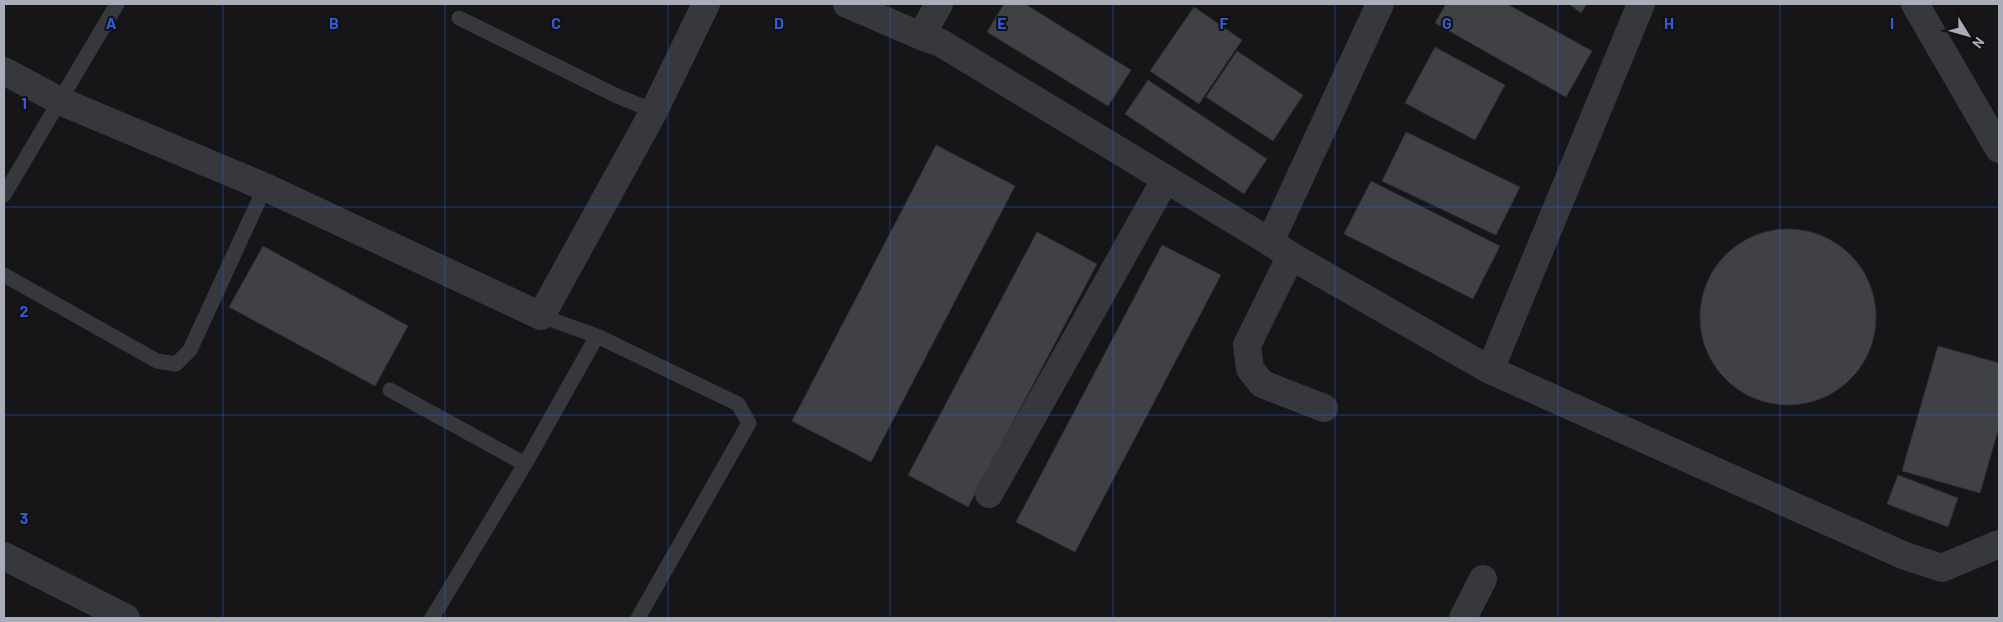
<svg xmlns="http://www.w3.org/2000/svg" width="2003" height="622" font-family="Barlow,sans-serif">
<style>
.building{fill:#404145;stroke:#303034}
.lines{fill:none;stroke-linecap:round;stroke-linejoin:round}
.lane{stroke:#37383d;stroke-width:15}
.street{stroke:#37383d;stroke-width:28}
.grid{fill:none;stroke:#325cd3;stroke-width:1;stroke-opacity:0.55}
.grid-label{font-size:16px;text-anchor:middle;font-weight:bold;fill:#325cd3;stroke:#111113;stroke-width:4;stroke-linejoin:round;paint-order:stroke}
</style>
<rect width="100%" height="100%" fill="#161618"/>
<path class="building" d="M1004,4H1025L1131,70L1108,106L987,32Z
M1446,4H1507L1592,51L1566,97L1435,23Z
M1569,4H1587L1581,13Z
M1194,7L1242,40L1199,104L1150,71Z
M1435,47L1505,85L1475,140L1405,103Z
M1237,51L1303,95L1273,141L1206,97Z
M1148,80L1267,159L1244,194L1125,114Z
M1406,132L1520,187L1496,235L1382,181Z
M936,145L1015,186L871,462L792,421Z
M1371,181L1500,246L1473,299L1344,234Z
M1700 317a88 88 0 1 1 176 0a88 88 0 1 1-176 0Z
M1037,232L1097,264L968,507L908,475Z
M1162,245L1221,275L1075,552L1016,522Z
M263,246L408,326L375,386L229,307Z
M1938,346L1999,363V427L1980,493L1902,471Z
M1898,475L1958,498L1948,527L1887,504Z"/>
<g class="lines">
<path class="lane" d="M459,18L617,96L654,111
M4,195L117,4
M4,275L157,361L176,364L190,350L265,187
M541,316L597,336L738,404L749,423L638,618
M390,390L525,464
M432,618L525,464L597,336"/>
<path class="street" d="M847,4L921,36
M939,4L921,36L941,43L1270,242L1291,256L1490,370L1905,556L1942,568L1999,544
M1915,4L1999,149
M4,71L60,101L265,187L541,316L654,111L706,4
M1270,242L1380,4
M1291,256L1247,345L1250,369L1262,384L1324,408
M1490,370L1641,4
M989,494L1165,180
M4,556L126,618
M1463,618L1483,579"/>
</g>
<path class="grid" d="M223,4V618M445,4V618M668,4V618M890,4V618M1113,4V618M1335,4V618M1558,4V618M1780,4V618M4,207H1999M4,415H1999"/>
<g class="grid-label">
<text x="111" y="29">A</text>
<text x="334" y="29">B</text>
<text x="556" y="29">C</text>
<text x="779" y="29">D</text>
<text x="1002" y="29">E</text>
<text x="1224" y="29">F</text>
<text x="1447" y="29">G</text>
<text x="1669" y="29">H</text>
<text x="1892" y="29">I</text>
<text x="24" y="109">1</text>
<text x="24" y="317">2</text>
<text x="24" y="524">3</text>
</g>
<rect width="2003" height="622" fill="none" stroke="#a8adb8" stroke-width="10"/>
<g transform="translate(1968 35) rotate(127)" stroke="#111113" stroke-width="4" paint-order="stroke">
<path d="M0-4L9 19L0 12L-9 19Z" fill="#a8adb8"/>
<text y="-8" font-size="14" font-weight="bold" text-anchor="middle" fill="#a8adb8">N</text>
</g>
</svg>
